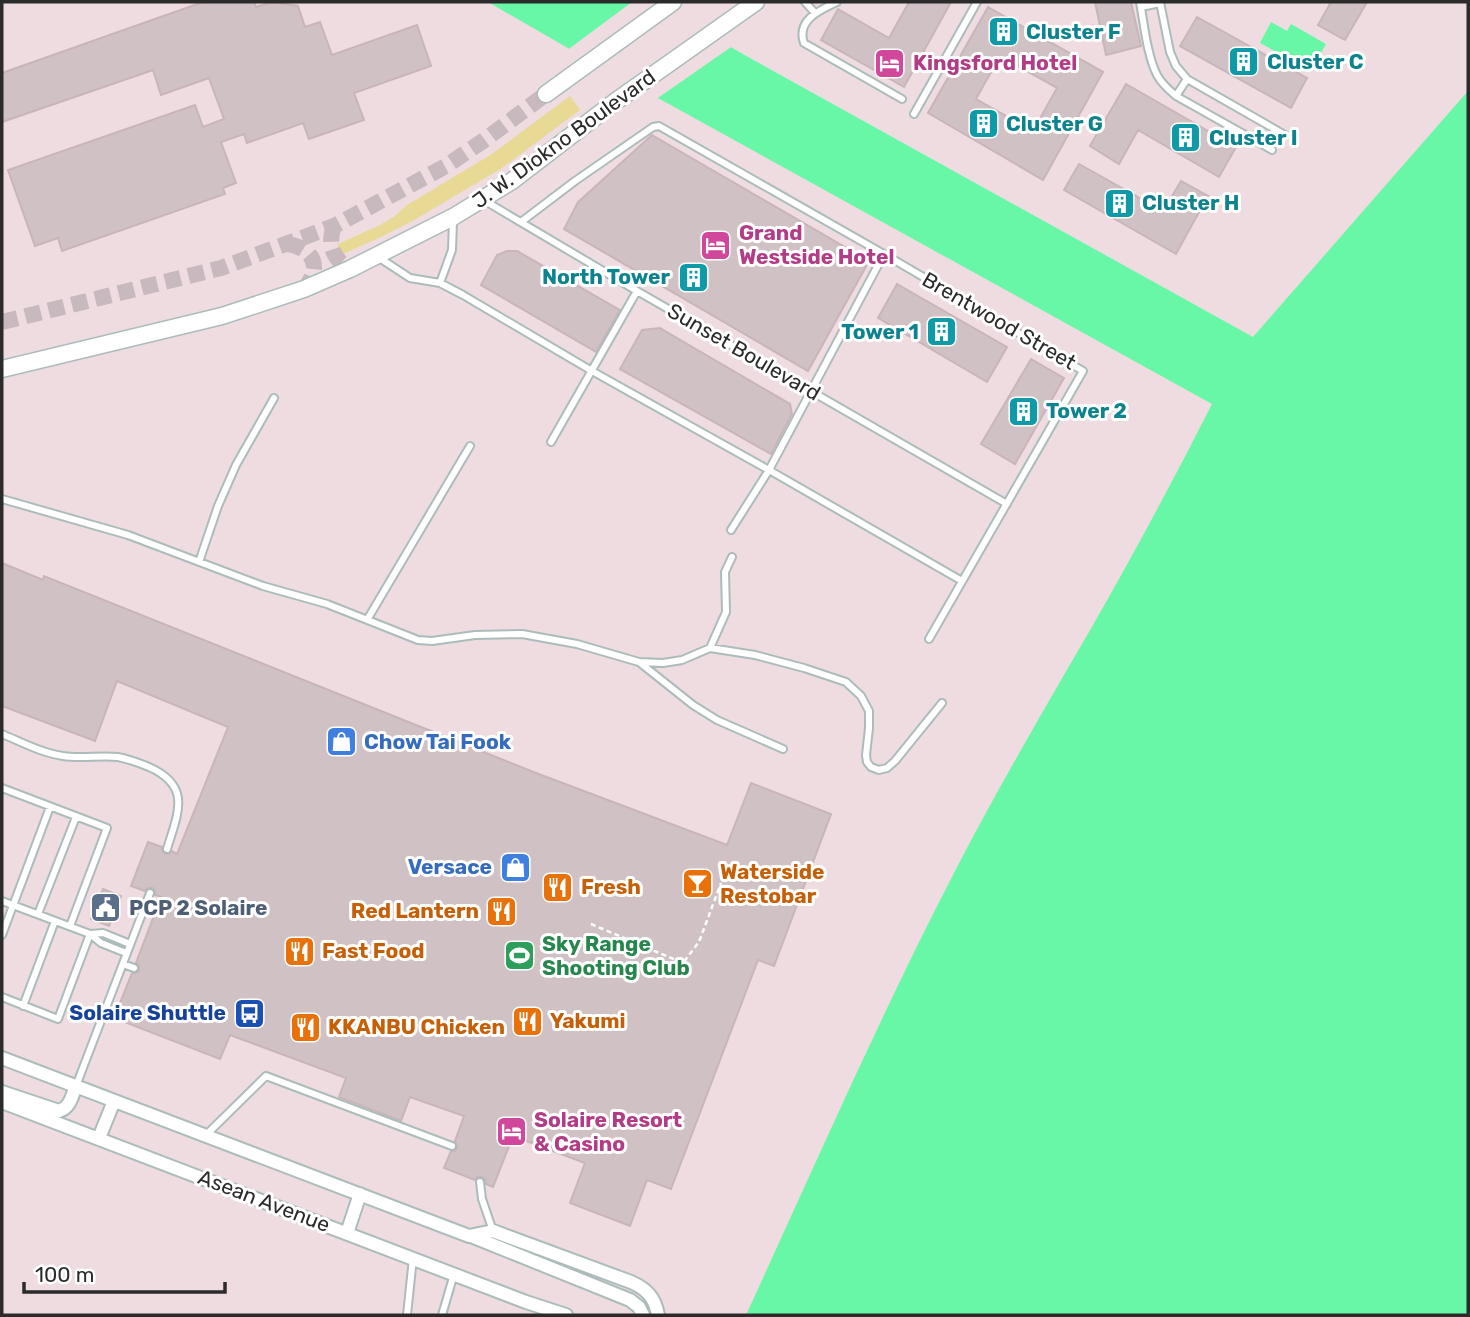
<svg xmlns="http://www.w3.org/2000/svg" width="1470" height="1317" font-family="Rubik,sans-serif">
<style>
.green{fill:#e8da94}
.water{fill:#67f7a6}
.pier{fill:#eedce1}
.building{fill:#d0c1c4;stroke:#c9b5b9;stroke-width:2;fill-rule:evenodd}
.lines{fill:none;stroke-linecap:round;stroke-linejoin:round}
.secondary-tunnel{stroke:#c7b9bd;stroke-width:16;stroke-dasharray:16 8;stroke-linecap:butt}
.lane-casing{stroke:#acbcbb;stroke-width:10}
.street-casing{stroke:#acbcbb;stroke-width:16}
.secondary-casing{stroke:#acbcbb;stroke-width:19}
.path{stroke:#fff;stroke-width:2.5;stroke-dasharray:5 3.5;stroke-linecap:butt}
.lane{stroke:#fff;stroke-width:6}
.street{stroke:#fff;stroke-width:12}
.secondary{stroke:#fff;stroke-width:16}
.labels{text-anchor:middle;stroke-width:6;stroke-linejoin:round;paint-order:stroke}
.culture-label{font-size:21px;font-weight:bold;fill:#0d838f;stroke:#fff;text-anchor:start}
.hotel-label{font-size:21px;font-weight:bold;fill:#b23c85;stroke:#fff;text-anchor:start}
.street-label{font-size:21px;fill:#2b2b2b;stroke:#fff}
.shop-label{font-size:21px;font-weight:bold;fill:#366cbe;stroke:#fff;text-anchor:start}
.food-label{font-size:21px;font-weight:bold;fill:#c56008;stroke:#fff;text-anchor:start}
.service-label{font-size:21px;font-weight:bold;fill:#4e5e75;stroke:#fff;text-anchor:start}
.leisure-label{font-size:21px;font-weight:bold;fill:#27864d;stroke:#fff;text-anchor:start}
.transit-label{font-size:21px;font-weight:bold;fill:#164399;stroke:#fff;text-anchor:end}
</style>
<rect width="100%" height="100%" fill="#eedce1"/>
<path class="green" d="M570,96L580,110L502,168L416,219L381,237L343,254L337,249L338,244L378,226L394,217L407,205L492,154Z"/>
<path class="water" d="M488,2H652L741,53L1253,337L1468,91V1315H746C814,1167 880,1016 955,871C997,790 1043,711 1089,632C1132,557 1173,481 1212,404L580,55Z
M1271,22L1287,31L1291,24L1326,44L1311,71L1260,43Z"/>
<path class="pier" d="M632,2H659L734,45L655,100L566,51Z"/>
<path class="building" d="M203,2H254L256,7L272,2L298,6L305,27L320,22L332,55L417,25L431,66L354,93L364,120L309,139L303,123L247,143L244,134L221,142L236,183L223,188L225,194L62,251L58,238L35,246L8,170L195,105L203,127L224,119L209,78L161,95L153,70L2,122V73Z
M909,2H951L904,87L821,40L838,9L889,38Z
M1095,2H1131L1141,46L1106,55Z
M1331,2H1367L1345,40L1318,25Z
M988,7L1103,72L1043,180L928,113ZM1000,56L1057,88L1033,131L976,99Z
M1197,17L1307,78L1291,108L1180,46Z
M1126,84L1236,147L1219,177L1138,130L1119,164L1090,146Z
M652,135L869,261L808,371L564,229L578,202Z
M1079,164L1163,211L1181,181L1208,196L1176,254L1064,190Z
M507,251H517L620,310L596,352L481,285L497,255Z
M897,284L1007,347L987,382L878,318Z
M660,328L790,404L792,414L771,454L620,369L642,330Z
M1031,359L1064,378L1015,464L981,444Z
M2,563L43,580L44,576L536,773L727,845L751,783L831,814L774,966L758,960L671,1189L647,1180L630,1226L570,1203L585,1163L513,1136L493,1187L486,1184L485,1179L482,1177H477L475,1180L444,1168L451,1151H455L457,1147L455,1141L464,1116L410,1097L401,1121L339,1097L346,1078L230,1035L220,1059L114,1018L132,973H136L139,971V966L136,963L161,897L155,895V891L153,888H148L145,891L131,886L148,842L162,847V851L165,854H169L172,851L177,854L228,727L117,681L95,741L2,706Z
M103,889L121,896L109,926L91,919Z"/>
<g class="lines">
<path class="secondary-tunnel" d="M334,226C327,245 333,259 350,269
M288,244C315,249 322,268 304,289
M2,322L221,268L334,226L446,166L483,141L546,94"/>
<defs>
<path id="lane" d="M805,2L815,13
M837,2C820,10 796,20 804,43L902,99
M1140,2C1144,24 1147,55 1157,75C1161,83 1169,90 1176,96L1272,150
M1160,2L1170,52L1176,66L1187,79L1285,135
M1141,7L1160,3
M1176,96L1187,79
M914,114L977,2
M485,201L637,291L1007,504
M521,222L575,181L653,127L659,126L884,254L1083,371L929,639
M378,257L410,278L440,283L463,295L592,371L769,470L962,581
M440,283L452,250L453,221
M551,442L637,291
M2,499L128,535L263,586L327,604L418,640L432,641L475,635L522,634L577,644L639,662L663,663L682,660L710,648L755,655L804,668L846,682L861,696L869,711V728L866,755L867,762L871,767L879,770L887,768L895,761L942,703
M731,530L769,470L884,254
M199,562L218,506L236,465L274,398
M367,620L470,446
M710,648L726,612L725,572L732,557
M639,662L693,705L717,720L783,749
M2,734C21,742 42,753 63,756C81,759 100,755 118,757C128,759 139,763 149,767C192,786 178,813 167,849
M2,788L107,828L70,926
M2,901L90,934L101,943L126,953
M38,914L76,817
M90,934L103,933L130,944
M2,935L50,807
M123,964L134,968
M2,997L58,1019L90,934
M23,1006L55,921
M76,1086L150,893
M206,1135L266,1076L452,1146
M480,1182L482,1199L493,1231
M407,1315L413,1258
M442,1315L454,1274"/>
<path id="street" d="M2,1058L469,1236L493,1231L631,1282C647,1289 655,1298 658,1315
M2,1092L59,1111C70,1108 72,1096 76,1086
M2,1102L526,1302L566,1315
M99,1138L114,1101
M347,1233L360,1194
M471,1236L630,1300L639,1307L643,1315"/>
<path id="secondary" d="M546,94L673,2
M2,369L222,316L304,289L350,269L453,217L512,181L616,101L756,2"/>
</defs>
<use href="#lane" class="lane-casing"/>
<use href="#street" class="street-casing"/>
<use href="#secondary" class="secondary-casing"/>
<path class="path" d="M591,924L683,963L699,942L721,883"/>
<use href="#lane" class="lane"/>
<use href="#street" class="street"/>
<use href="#secondary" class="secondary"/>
</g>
<defs>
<symbol id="building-square" viewBox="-11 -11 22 22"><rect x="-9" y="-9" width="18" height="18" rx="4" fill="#0f9aa8" stroke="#fff"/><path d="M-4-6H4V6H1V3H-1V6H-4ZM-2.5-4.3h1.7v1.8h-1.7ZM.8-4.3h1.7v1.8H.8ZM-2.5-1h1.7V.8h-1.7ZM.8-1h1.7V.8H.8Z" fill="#fff"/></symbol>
<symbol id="hotel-square" viewBox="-11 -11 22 22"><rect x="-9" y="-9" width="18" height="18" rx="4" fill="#d1479c" stroke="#fff"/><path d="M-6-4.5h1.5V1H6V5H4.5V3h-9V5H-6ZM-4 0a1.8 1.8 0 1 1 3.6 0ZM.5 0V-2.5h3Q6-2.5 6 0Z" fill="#fff"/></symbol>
<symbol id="shop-square" viewBox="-11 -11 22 22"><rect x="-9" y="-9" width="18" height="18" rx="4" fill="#3f7fe0" stroke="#fff"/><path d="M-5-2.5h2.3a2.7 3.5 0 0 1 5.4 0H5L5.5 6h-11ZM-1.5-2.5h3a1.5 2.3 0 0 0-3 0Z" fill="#fff"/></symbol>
<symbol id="bar-square" viewBox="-11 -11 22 22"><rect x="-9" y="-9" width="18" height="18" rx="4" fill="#e8710a" stroke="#fff"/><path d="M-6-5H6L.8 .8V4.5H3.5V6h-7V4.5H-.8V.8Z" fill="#fff"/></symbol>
<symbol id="restaurant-square" viewBox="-11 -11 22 22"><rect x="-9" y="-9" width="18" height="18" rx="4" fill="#e8710a" stroke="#fff"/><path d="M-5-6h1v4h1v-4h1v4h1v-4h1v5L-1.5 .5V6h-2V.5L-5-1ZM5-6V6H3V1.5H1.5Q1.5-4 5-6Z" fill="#fff"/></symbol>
<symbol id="civic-square" viewBox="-11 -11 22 22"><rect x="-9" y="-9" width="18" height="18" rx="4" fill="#5c6f8a" stroke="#fff"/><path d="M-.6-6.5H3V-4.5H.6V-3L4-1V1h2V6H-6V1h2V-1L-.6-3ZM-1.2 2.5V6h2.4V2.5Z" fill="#fff"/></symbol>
<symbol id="stadium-square" viewBox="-11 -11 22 22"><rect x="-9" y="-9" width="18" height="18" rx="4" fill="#2e9e5b" stroke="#fff"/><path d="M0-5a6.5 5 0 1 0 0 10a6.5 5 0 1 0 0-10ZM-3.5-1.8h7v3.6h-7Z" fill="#fff"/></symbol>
<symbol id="bus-square" viewBox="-11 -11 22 22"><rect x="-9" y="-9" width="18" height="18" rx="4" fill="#1a4fb4" stroke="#fff"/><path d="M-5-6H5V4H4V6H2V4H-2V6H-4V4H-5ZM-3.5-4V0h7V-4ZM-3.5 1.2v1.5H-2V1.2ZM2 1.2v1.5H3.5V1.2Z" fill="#fff"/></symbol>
</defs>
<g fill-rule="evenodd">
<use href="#building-square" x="986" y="14" width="35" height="35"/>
<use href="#building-square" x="1226" y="44" width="35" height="35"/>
<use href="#hotel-square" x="872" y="46" width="35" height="35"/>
<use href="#building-square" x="966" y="106" width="35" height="35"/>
<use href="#building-square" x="1168" y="120" width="35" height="35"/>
<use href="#building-square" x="1102" y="186" width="35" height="35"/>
<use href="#hotel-square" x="698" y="228" width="35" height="35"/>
<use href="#building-square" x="676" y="260" width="35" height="35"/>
<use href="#building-square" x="924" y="314" width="35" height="35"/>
<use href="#building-square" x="1006" y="394" width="35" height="35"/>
<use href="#shop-square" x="324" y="724" width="35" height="35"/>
<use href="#shop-square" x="498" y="850" width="35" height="35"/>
<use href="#bar-square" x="680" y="866" width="35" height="35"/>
<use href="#restaurant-square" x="540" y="870" width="35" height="35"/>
<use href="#civic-square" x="88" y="890" width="35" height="35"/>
<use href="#restaurant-square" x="484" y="894" width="35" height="35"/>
<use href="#restaurant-square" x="282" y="934" width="35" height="35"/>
<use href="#stadium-square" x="502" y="938" width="35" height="35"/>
<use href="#bus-square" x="232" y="996" width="35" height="35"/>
<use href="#restaurant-square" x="510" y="1004" width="35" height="35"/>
<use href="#restaurant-square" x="288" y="1010" width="35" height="35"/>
<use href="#hotel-square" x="494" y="1114" width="35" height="35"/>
</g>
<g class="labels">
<g class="culture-label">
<text x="1026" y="39">Cluster F</text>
<text x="1267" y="69">Cluster C</text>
<text x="1006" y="131">Cluster G</text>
<text x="1209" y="145">Cluster I</text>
<text x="1142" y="210">Cluster H</text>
<text x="670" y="284" text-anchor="end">North Tower</text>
<text x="919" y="339" text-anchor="end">Tower 1</text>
<text x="1046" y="418">Tower 2</text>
</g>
<g class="hotel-label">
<text x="913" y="70">Kingsford Hotel</text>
<text x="739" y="240">Grand<tspan x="739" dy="24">Westside Hotel</tspan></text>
<text x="534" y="1127">Solaire Resort<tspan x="534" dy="24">&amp; Casino</tspan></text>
</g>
<g class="street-label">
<text transform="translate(564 139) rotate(-36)" y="7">J. W. Diokno Boulevard</text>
<text transform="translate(999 321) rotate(30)" y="7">Brentwood Street</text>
<text transform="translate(744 352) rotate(30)" y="7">Sunset Boulevard</text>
<text transform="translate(264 1201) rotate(21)" y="7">Asean Avenue</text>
</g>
<g class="shop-label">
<text x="364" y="749">Chow Tai Fook</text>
<text x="492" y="874" text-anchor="end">Versace</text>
</g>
<g class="food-label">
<text x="720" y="879">Waterside<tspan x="720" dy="24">Restobar</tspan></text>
<text x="581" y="894">Fresh</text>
<text x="479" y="918" text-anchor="end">Red Lantern</text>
<text x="322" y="958">Fast Food</text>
<text x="550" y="1028">Yakumi</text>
<text x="328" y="1034">KKANBU Chicken</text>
</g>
<g class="service-label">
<text x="129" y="915">PCP 2 Solaire</text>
</g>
<g class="leisure-label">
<text x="542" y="951">Sky Range<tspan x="542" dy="24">Shooting Club</tspan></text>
</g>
<g class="transit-label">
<text x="226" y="1020">Solaire Shuttle</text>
</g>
</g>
<rect width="1470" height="1317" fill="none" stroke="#2b2b2b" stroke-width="7"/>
<path d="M24 1282v10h201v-10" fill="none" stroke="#2b2b2b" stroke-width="3.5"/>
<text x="35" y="1282" font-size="21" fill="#2b2b2b" stroke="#ffffff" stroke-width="5" paint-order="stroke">100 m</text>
</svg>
